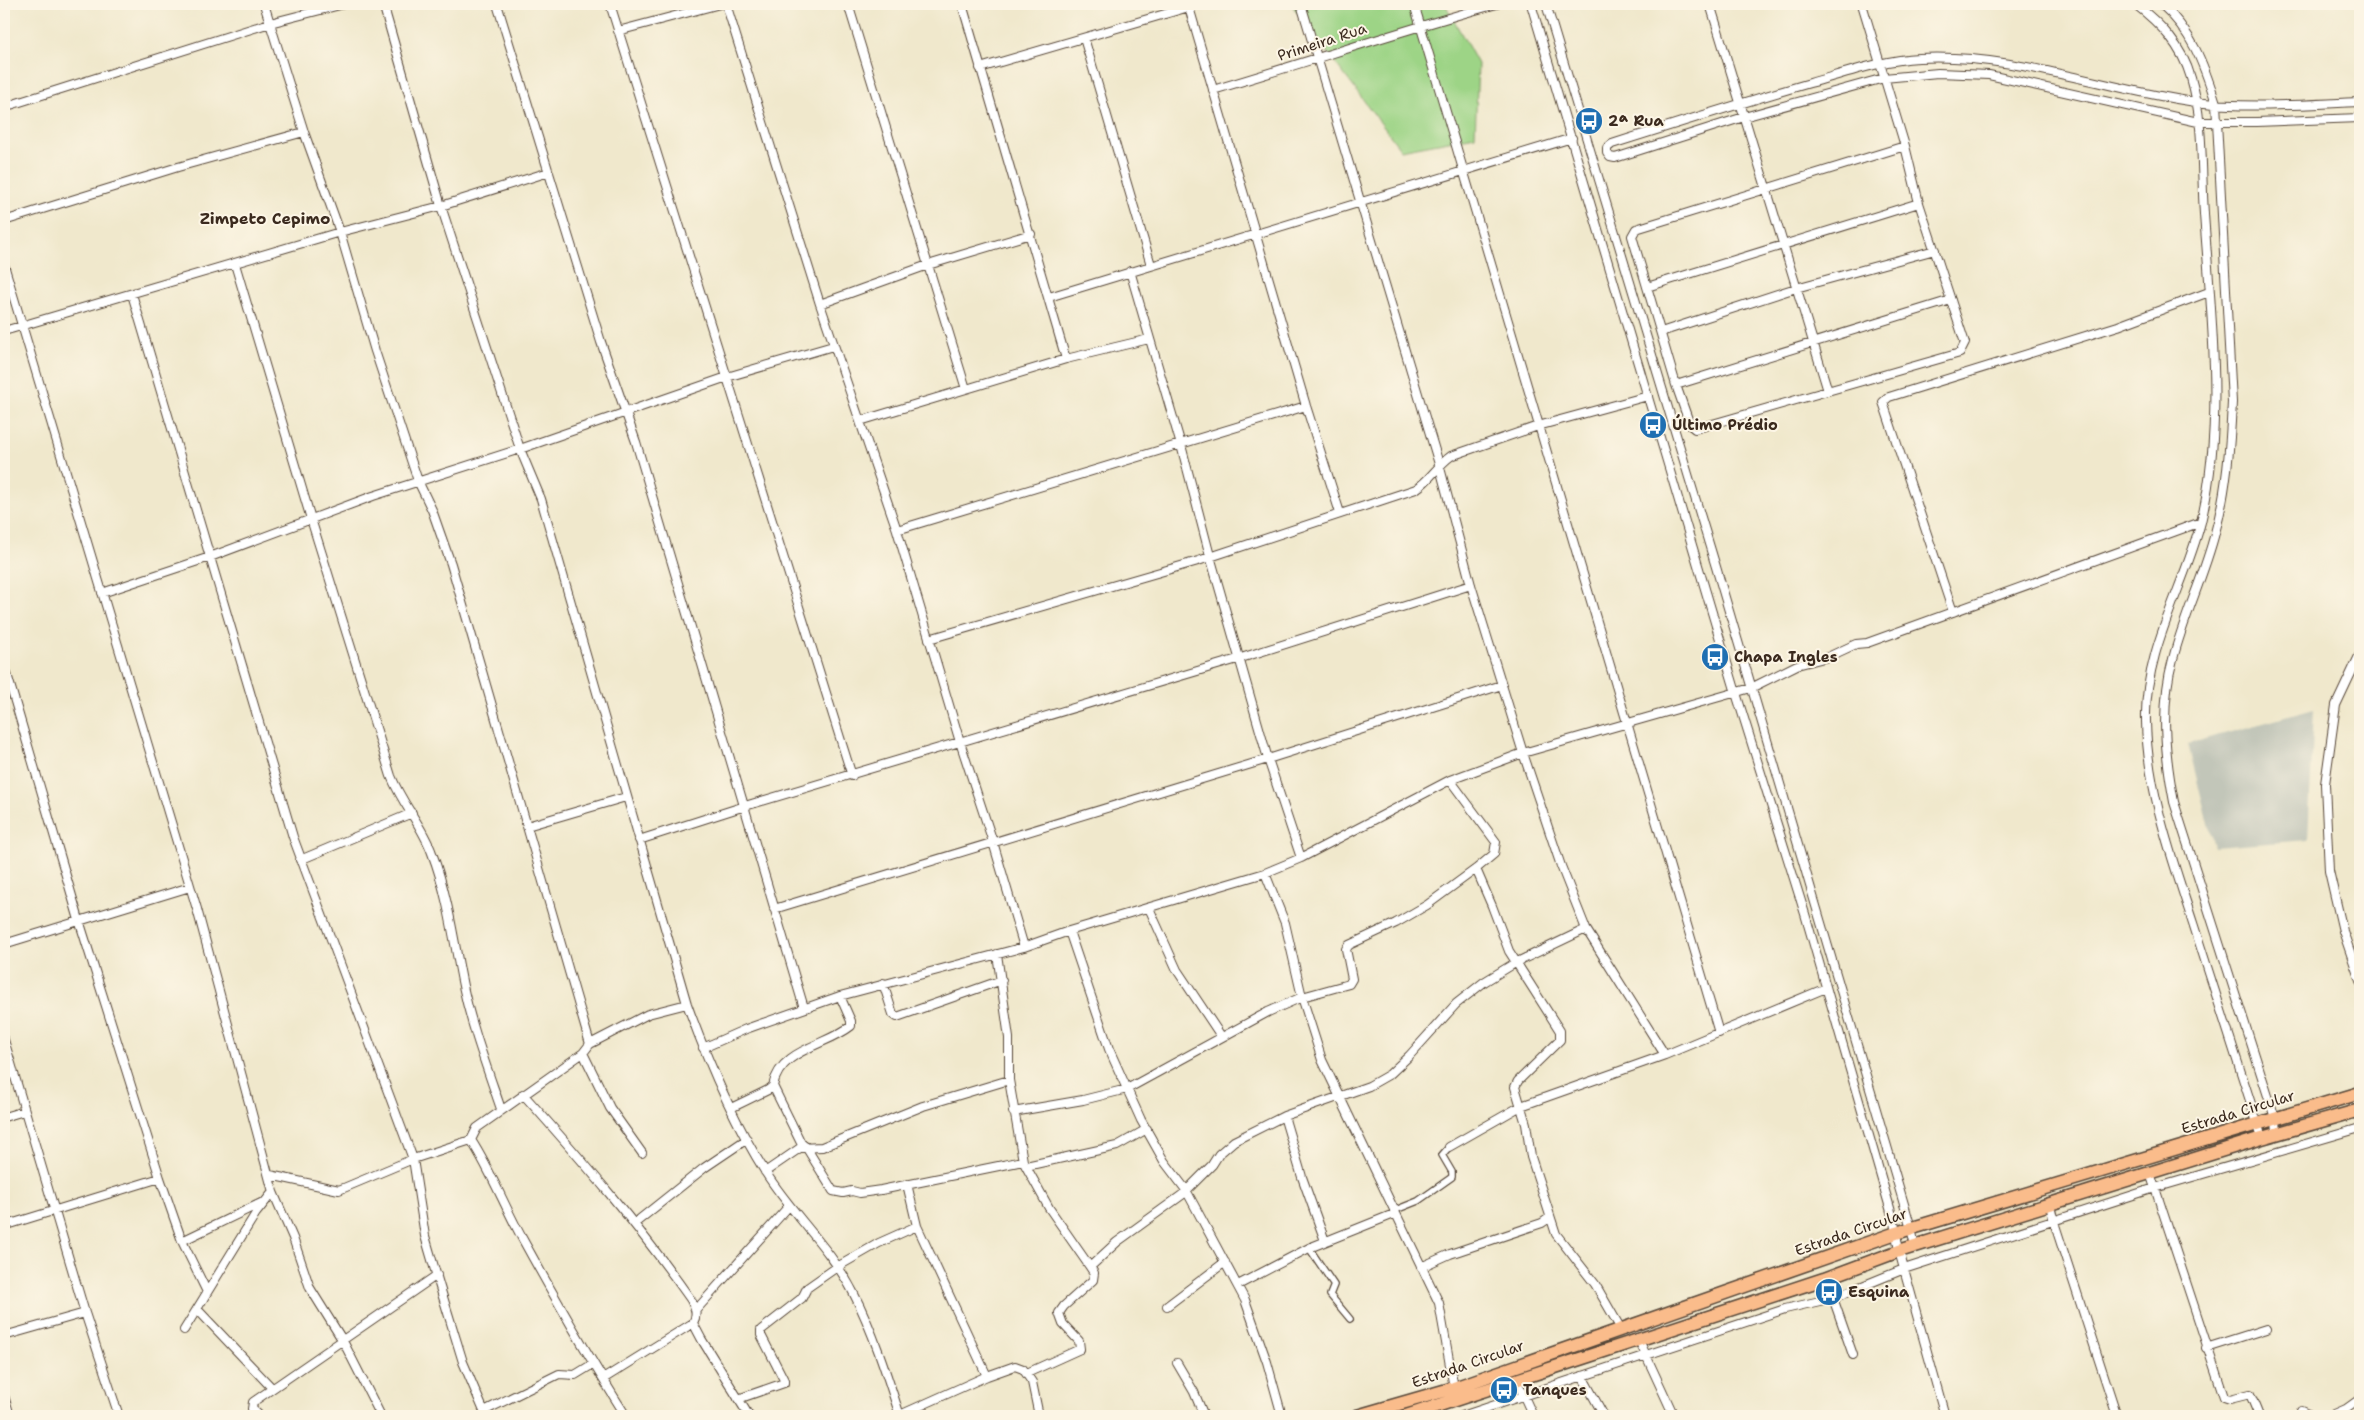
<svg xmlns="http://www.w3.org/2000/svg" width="2364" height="1420" font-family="'Shantell Sans',sans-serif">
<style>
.industrial{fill:#c2c6b9}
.green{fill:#9dd486;stroke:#6c7f52}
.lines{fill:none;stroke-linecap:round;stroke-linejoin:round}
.pedestrian-casing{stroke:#564638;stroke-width:8}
.minor-casing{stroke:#564638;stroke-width:10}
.primary-casing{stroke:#564638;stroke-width:15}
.pedestrian{stroke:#fff;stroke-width:5.5}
.minor{stroke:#fff;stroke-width:8}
.primary{stroke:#fabc8b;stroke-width:12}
.labels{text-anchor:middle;stroke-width:4;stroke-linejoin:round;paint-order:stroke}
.street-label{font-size:15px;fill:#3b2a1e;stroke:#fcf5e5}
.poi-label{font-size:15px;font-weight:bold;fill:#3b2a1e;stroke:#fcf5e5;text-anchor:start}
.neighbourhood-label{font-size:16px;font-weight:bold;fill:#3b2a1e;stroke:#fcf5e5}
</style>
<rect width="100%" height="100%" fill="#fcf5e5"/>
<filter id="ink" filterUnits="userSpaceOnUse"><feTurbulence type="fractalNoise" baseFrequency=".02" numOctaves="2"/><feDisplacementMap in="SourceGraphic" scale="10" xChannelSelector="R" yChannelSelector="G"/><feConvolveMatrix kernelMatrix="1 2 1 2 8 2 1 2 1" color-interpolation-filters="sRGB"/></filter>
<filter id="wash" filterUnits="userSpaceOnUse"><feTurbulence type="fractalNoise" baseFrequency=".0096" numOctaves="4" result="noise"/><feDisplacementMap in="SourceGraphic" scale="20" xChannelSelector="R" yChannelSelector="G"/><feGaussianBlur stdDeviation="1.12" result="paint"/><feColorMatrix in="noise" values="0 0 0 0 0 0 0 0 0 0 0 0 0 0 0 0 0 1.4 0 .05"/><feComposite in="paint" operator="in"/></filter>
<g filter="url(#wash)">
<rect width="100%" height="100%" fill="#f0e8cc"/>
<path class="industrial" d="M2314,709L2308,840L2214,847L2188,744Z"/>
<path class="green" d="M1291,4H1445L1478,64L1475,136L1401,150Z"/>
</g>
<g filter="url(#ink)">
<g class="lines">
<defs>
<path id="pedestrian" d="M1393,1211L1418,1201L1452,1177V1172L1442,1155L1449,1147
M1309,1248L1334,1285L1330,1295L1350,1319"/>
<path id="minor" d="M264,4L304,132L340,232L375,351L418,481L432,510L451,564L590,1044
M383,4L441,206L520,449L541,499L687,1004C708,1062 733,1121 766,1173C792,1214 831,1249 853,1292C873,1331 887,1375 900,1416
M497,4L601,342L636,442L804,1008
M610,4L852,776
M726,4L820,304L897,530L960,742L993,842L1024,947
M848,4L966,389
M962,4L1066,359
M1188,4L1306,406L1340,513
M1301,4L1439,464L1471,585L1523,753L1561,866L1586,929L1665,1055
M1414,4L1719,1033
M1531,4L1736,693L1805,914L1894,1222L1899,1251L1945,1416
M1546,4L1716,567L1911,1228L1915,1246
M1710,4L1828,391
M1862,4L1905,146L1919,203L1965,343L1960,353L1695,429L1690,425L1676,385L1632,236L1636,229L1905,146
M2135,4C2161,24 2182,46 2191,78C2204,121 2201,170 2204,214C2211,315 2225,422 2201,522C2184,588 2144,650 2146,721C2147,790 2172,858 2193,923C2216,994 2239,1066 2262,1138
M2161,4C2192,31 2204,65 2216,103L2232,402C2230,446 2227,490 2215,533C2204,576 2184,616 2173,659C2160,706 2165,755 2174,802L2275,1118L2276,1134
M618,31L720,4
M1084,38L1151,265
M980,68L1189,7
M1213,90C1308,62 1402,30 1497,4
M2360,102C2306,104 2249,109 2195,102C2102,89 2014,53 1919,58C1882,60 1846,73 1810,83C1744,102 1678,123 1612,144L1607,148V153L1610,157L1615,158L1744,117L1884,78L1938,73L1989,75L2198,122H2257L2360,118
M4,107L270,23L344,4
M4,221L178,167L304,132
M235,264L311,519L391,776C402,804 422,825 432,853C448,895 454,942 463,986C472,1028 487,1068 501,1109
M4,265L197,909L273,1192L293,1238L310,1288L343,1341L381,1416
M1130,271L1181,445L1210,556L1268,759L1301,858
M1647,287L1919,203
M132,294L293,837L413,1159L425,1236L439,1284L463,1362L486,1416
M1049,297L1572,138
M820,304L928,265L1031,234
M4,331L340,232L441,206L549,172
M1661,332L1796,288L1935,250
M1676,385L1951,300
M860,421L1066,359L1149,339
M897,530L1306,406
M102,593L210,557L373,496L520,449L727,377L833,346
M1953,612L1883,402L1889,397L2118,326L2209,292
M929,639L1198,561L1416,489C1430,480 1437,466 1451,456L1538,426L1648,396
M2360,654L2336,705L2325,784L2329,871L2343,931L2360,981
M4,664L79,920L160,1178L182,1241L207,1292
M527,826L626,797
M639,840L745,806L1241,658L1471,585
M300,860L412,813
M1476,869L1492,906L1509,951L1560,1031V1040L1518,1081L1515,1087L1526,1124L1531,1157L1556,1234L1595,1284L1621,1329
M1265,873L1285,923L1302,997L1322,1060L1439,1303L1454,1388
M1149,908L1177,970L1221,1036
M774,909L1268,759L1502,685
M1069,931L1109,1049L1141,1120L1164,1161L1186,1190L1245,1300L1267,1362L1282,1416
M4,944L190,887
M997,954L1009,1038V1080L1023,1161L1049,1208L1090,1267
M883,983L893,1014L897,1017L1002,980
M840,996L851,1021V1026C826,1046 780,1049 773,1086L801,1143L806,1147L833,1191L843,1193L852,1191L860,1193L881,1190L1023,1161
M4,1040L85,1313L119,1416
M703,1048L746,1029L840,996L1024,947L1069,931L1265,873L1301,858L1450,780L1523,753L1751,688L1797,665L1828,657L1856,644L1867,643L2201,522
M583,1053L610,1108L642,1153
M523,1094C583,1161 640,1227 691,1300C695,1308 698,1314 693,1323L702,1340L749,1416
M731,1108L768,1090L773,1086
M1013,1112L1083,1100L1127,1089L1268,1012L1302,997L1349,984L1352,979L1346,949L1349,945L1396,923L1427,905L1476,869L1494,854L1496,842L1450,780
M1284,1116L1302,1177L1325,1241
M4,1117L24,1111
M1449,1147L1521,1106L1665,1055L1826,988
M1026,1166L1117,1146L1147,1129
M765,1172L800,1148L822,1147L923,1106L1009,1080
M2150,1173L2224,1397L2230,1399L2250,1394L2259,1416
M270,1175L339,1190L413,1159L471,1140
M907,1184L917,1226L987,1376
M2050,1205L2054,1222L2117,1416
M635,1223L704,1168L747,1139
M4,1226L160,1178
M182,1241L261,1203
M1421,1267L1450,1254L1542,1223L1549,1218
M1238,1285L1309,1248L1394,1214
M1833,1298L1853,1355
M1167,1306L1225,1262
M197,1309L272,1388
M696,1310L789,1206
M184,1330L256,1213L273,1192
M4,1336L85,1313
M1638,1338L1674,1416
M2206,1348L2266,1329
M1177,1363L1194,1392L1204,1416
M1027,1373L1080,1349L1079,1341L1063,1324L1059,1313L1064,1306L1093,1280L1094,1273L1090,1267L1117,1242L1182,1195L1212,1165L1219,1154L1234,1141L1284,1116L1369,1086L1390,1074L1409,1056L1456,1004L1484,982L1515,963L1586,929
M1582,1376L1604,1416
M603,1379L693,1323
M1516,1379L1533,1416
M4,1396L10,1416
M738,1399L784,1383V1380L761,1335V1330L802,1298L807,1288L837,1267L879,1243L917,1226
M484,1411L559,1374L575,1375L593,1364
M2301,1411L2313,1416
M900,1415L987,1376L1015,1366L1023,1369L1032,1382L1039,1416
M260,1416L252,1409L253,1402L437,1275
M626,1416C589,1358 555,1298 522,1238C504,1205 491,1171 471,1140L477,1128L583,1053L590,1044L648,1014L687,1004
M1462,1416L1785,1309L1833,1298L1904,1269L2155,1188L2360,1128
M2330,1416L2346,1409L2360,1399"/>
<path id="primary" d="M1357,1416L1454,1388L1896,1233L2360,1093
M1406,1416L1824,1279L1899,1251L2262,1138L2360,1110"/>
</defs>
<use href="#pedestrian" class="pedestrian-casing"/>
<use href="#minor" class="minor-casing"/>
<use href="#primary" class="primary-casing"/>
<use href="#pedestrian" class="pedestrian"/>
<use href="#minor" class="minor"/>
<use href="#primary" class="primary"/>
</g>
</g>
<defs>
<symbol id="bus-disc" viewBox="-11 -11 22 22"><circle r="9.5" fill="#1f6fb2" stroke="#fcf5e5"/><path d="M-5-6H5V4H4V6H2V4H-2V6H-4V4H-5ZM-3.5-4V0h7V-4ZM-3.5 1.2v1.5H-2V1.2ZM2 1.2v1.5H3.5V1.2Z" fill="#fff"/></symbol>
</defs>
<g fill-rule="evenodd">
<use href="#bus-disc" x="1573" y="105" width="32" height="32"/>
<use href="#bus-disc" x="1637" y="409" width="32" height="32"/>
<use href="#bus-disc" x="1699" y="641" width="32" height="32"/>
<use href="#bus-disc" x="1813" y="1276" width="32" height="32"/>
<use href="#bus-disc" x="1488" y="1374" width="32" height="32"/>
</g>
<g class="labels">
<g class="street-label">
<text transform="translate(1322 42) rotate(-18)" y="5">Primeira Rua</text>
<text transform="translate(2238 1112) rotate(-17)" y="5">Estrada Circular</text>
<text transform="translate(1851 1232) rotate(-19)" y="5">Estrada Circular</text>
<text transform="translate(1468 1364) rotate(-19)" y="5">Estrada Circular</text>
</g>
<g class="poi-label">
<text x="1608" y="126">2ª Rua</text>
<text x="1672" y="430">Último Prédio</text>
<text x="1734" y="662">Chapa Ingles</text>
<text x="1848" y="1297">Esquina</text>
<text x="1523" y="1395">Tanques</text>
</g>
<g class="neighbourhood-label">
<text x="265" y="224">Zimpeto Cepimo</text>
</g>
</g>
<rect width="2364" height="1420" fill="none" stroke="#fcf5e5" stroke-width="20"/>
</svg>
